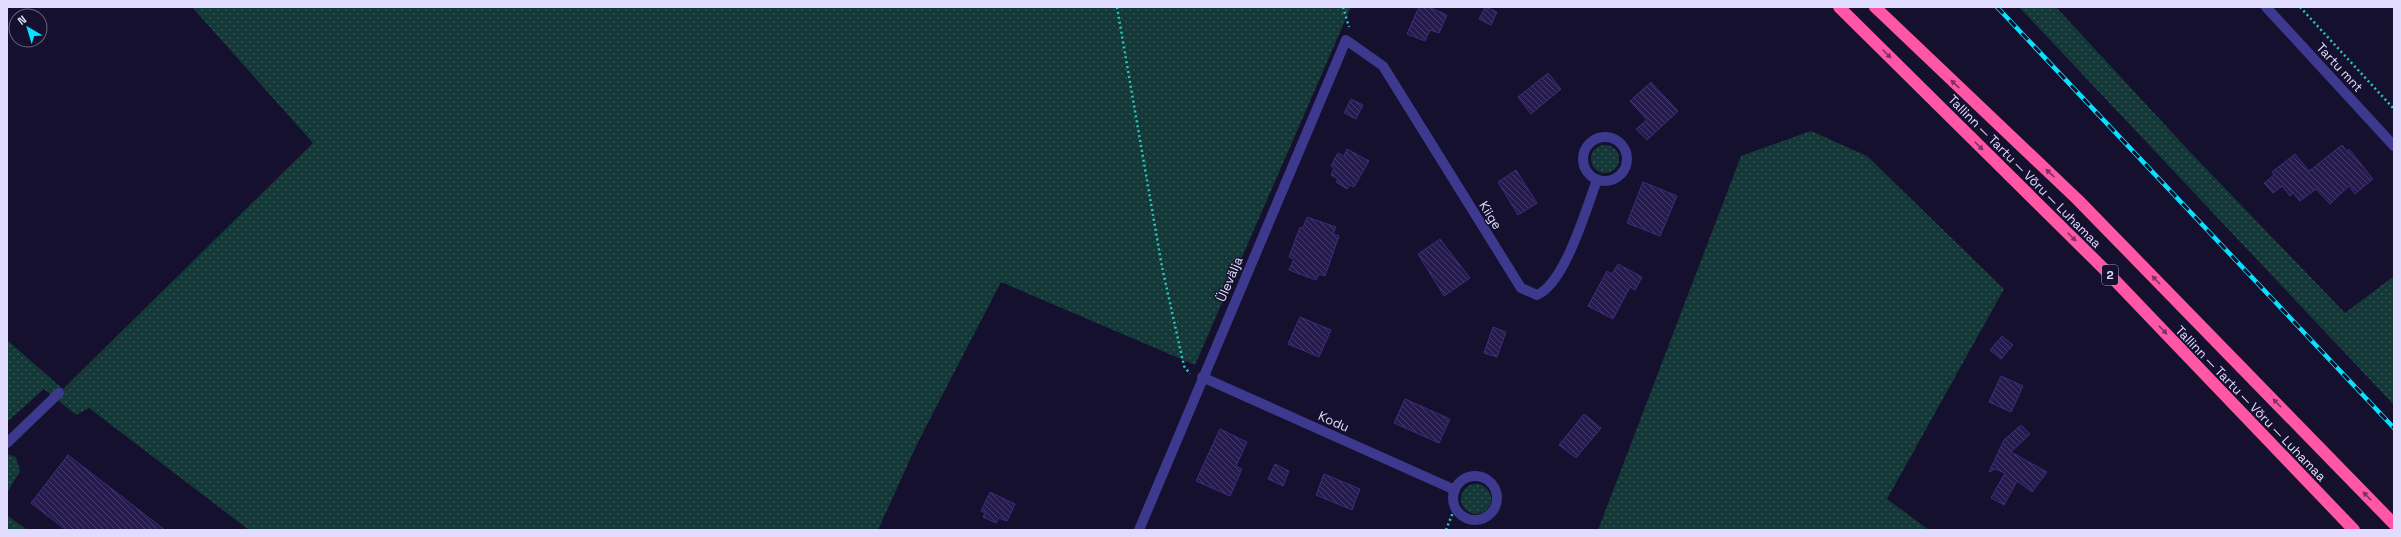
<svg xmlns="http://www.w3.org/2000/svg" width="2401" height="537" font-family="'Space Grotesk',sans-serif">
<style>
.grass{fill:url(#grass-dots)}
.building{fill:url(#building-back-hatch);stroke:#3d2c7d}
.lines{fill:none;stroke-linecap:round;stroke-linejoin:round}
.path{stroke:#2ac6bf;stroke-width:2.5;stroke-dasharray:2 3;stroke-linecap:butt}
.minor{stroke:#3d398f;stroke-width:10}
.highway{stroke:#ff57a5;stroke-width:12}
.rail-casing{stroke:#08e2ff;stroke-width:4.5}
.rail{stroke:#15102d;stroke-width:3;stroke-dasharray:9;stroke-linecap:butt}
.oneway{fill:#7e3063}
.labels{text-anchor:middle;stroke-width:3;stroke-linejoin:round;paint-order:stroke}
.shield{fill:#15102d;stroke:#a49fc0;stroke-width:1}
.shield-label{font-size:12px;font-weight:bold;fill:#e1dcff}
.street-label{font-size:13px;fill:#e1dcff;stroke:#15102d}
</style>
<defs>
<pattern id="grass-dots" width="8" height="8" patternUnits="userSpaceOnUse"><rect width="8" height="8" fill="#133837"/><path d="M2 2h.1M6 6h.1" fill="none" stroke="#355455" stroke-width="1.8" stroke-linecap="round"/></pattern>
<pattern id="building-back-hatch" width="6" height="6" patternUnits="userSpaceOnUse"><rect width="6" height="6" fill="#261b4f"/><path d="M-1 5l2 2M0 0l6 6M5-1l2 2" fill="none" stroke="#453c69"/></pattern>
</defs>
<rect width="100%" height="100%" fill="#15102d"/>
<path class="grass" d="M192,7H1351L1195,365L1001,282L917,444L878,530H249L89,408L76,415L44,389L7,422V340L63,389L313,143Z
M2019,7H2056L2191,153L2345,313L2394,276V405Z
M1811,131L1867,156L2004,289L1887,499L1929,530H1598L1741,156Z
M1591 159a14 14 0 1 1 28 0a14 14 0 1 1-28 0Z
M7,454L16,457L20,471L7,493Z
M1461 499a15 15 0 1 1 30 0a15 15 0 1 1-30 0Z
M7,515L27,530H7Z"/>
<path class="building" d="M1419,7H1429L1447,15L1439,33L1430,30L1425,41L1407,34Z
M1485,7L1497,12L1491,25L1479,19Z
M1548,73L1561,89L1531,114L1518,97Z
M1651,82L1678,111L1647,140L1636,129L1647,120L1630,101Z
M1351,99L1363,105L1356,119L1344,113Z
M2342,145L2347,151L2349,149L2373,179L2355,194L2349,186L2330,204L2316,189L2300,201L2293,193L2290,196L2282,186L2273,193L2264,183L2274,175L2272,172L2295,154L2309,171Z
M1347,149L1369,161L1354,187L1350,185L1347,189L1336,182L1338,179L1331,175L1334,168L1331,166L1338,153L1344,156Z
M1516,170L1537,203L1518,215L1498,182Z
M1643,182L1677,196L1660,236L1627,223Z
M1307,217L1336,227L1333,234L1339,236L1325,276L1319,274L1316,280L1289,270L1294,259L1289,257L1300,227L1303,228Z
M1440,239L1470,278L1444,296L1418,254Z
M1618,264L1642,277L1635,290L1630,287L1613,319L1588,306L1607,271L1612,274Z
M1300,317L1331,330L1319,357L1288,344Z
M1493,327L1506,332L1497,357L1484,353Z
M2002,336L2013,345L2001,359L1990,350Z
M2001,376L2023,386L2011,412L1989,402Z
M1405,399L1450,419L1439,443L1394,423Z
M1584,414L1601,428L1576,458L1559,445Z
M2021,425L2030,434L2011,452L2047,472L2032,492L2017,481L2004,505L1991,498L2005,473L1995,469L1989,472L2004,440Z
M1220,429L1247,442L1236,466L1242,469L1230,496L1196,481Z
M68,455L165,530H66L31,503Z
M1275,464L1289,471L1283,486L1268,479Z
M1324,474L1360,489L1352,510L1316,495Z
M990,492L1015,504L1007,521L999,518L996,523L983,517L985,513L981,511Z"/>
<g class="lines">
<path class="path" d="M1117,7L1162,267L1184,366L1190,374
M1343,7L1349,27
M2300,7L2394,109
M1446,530L1455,507"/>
<path class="minor" d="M2266,7L2394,146
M1583 159a22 22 0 1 1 44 0a22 22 0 1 1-44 0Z
M1202,377L1455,490
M7,443L59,393
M1453 498a22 22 0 1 1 44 0a22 22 0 1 1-44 0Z
M1139,530L1346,40L1383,66L1521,288L1537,295C1565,283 1586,209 1597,180"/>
<path class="highway" d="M1839,7L2105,270L2354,530
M1875,7L2078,200L2394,524"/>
<defs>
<path id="rail" d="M1997,7L2394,428"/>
</defs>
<use href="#rail" class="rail-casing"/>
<use href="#rail" class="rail"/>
</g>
<defs><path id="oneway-solid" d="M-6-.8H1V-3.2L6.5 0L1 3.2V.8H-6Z"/></defs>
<g class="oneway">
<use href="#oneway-solid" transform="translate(1887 54) rotate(45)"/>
<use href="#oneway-solid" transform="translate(1955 84) rotate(-137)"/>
<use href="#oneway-solid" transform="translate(1979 146) rotate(45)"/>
<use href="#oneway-solid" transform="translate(2050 173) rotate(-137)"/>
<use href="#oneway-solid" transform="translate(2072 237) rotate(45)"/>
<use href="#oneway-solid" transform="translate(2156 280) rotate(-134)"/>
<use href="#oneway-solid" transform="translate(2163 330) rotate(46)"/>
<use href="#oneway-solid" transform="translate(2277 403) rotate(-134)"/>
<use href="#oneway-solid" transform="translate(2367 496) rotate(-134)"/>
</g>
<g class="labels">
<rect class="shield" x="2102" y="265" width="16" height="20" rx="3"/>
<g class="shield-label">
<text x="2110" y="279">2</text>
</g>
<g class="street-label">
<text transform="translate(2340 67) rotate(47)" y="5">Tartu mnt</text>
<text transform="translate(2025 171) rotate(45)" y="5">Tallinn — Tartu — Võru — Luhamaa</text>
<text transform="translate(1491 215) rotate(58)" y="5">Kiige</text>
<text transform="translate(1229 279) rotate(-67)" y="5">Ülevälja</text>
<text transform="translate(2251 403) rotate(46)" y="5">Tallinn — Tartu — Võru — Luhamaa</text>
<text transform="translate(1334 421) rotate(24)" y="5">Kodu</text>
</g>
</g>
<rect width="2401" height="537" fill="none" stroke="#e1dcff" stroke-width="16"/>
<g transform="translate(28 28) rotate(322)"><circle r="19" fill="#15102d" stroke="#676281"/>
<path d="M0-3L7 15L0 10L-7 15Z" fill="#08e2ff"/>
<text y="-6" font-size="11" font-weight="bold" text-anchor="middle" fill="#e1dcff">N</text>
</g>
</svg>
